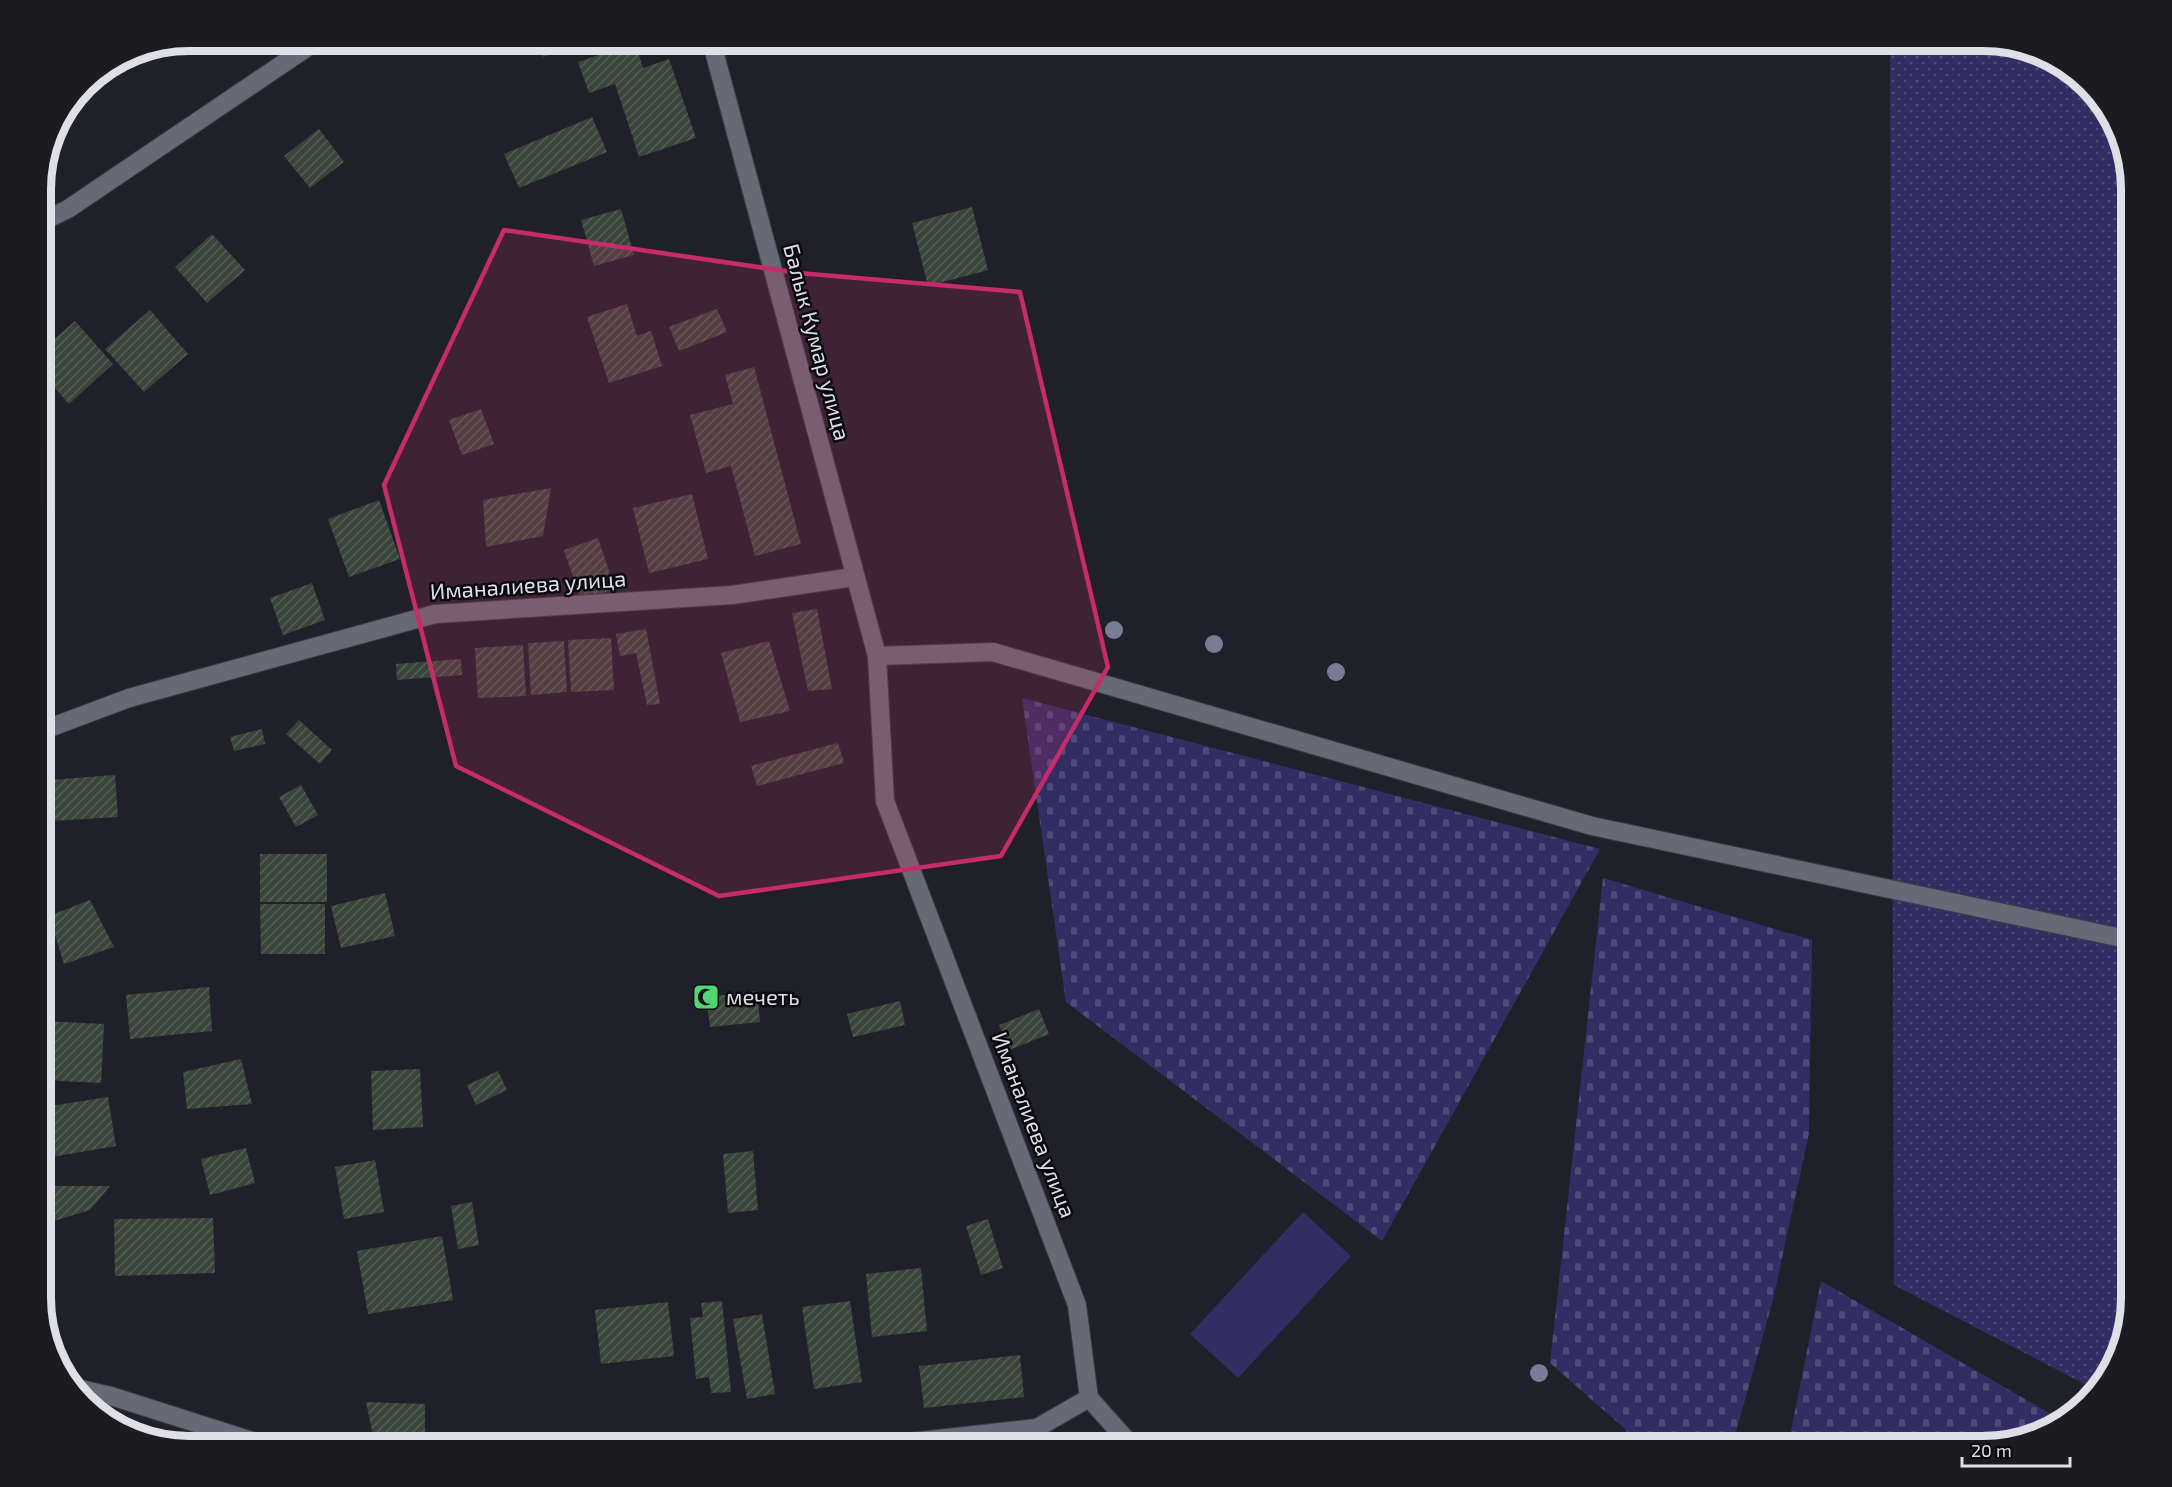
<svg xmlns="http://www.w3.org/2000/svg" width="2172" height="1487" font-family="'Exo 2',sans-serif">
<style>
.grass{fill:url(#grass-dots)}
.cemetery{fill:url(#cemetery-stones)}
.pitch{fill:#322e63}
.building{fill:url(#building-hatch)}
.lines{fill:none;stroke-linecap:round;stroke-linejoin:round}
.street-casing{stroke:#3c3c46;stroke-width:20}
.secondary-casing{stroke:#3c3c46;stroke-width:20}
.street{stroke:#686976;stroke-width:18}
.secondary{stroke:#686976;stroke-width:18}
.tree{fill:#7a7b97}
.marked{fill:#c52c69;fill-opacity:0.2;stroke:#c52c69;stroke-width:4.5;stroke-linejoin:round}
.labels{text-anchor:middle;stroke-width:5;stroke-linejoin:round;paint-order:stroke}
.street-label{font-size:22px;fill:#dfdfe7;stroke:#0a0a0f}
.poi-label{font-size:22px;fill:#dfdfe7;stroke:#0a0a0f;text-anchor:start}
.rim{fill:none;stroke:#dfdfe7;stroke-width:8}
</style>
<defs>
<pattern id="grass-dots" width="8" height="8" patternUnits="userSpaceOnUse" patternTransform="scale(1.5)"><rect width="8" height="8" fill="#322e63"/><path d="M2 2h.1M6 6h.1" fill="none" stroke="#4f4c79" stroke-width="1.8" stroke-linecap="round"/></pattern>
<pattern id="cemetery-stones" width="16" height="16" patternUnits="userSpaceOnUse" patternTransform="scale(1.5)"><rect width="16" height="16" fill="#322e63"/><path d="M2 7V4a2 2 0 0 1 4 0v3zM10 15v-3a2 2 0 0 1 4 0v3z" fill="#4f4c79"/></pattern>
<pattern id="building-hatch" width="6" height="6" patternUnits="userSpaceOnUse" patternTransform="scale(1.5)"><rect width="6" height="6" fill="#39443a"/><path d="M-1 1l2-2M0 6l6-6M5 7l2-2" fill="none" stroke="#555f56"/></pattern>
</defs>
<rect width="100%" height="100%" fill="#20202b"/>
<path class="grass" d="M1890,41H1982L2066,66L2112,115L2131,189V1298L2106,1381L2096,1390L1894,1285Z"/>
<path class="cemetery" d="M1022,698L1600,849L1382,1241L1066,1002Z
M1603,878L1812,940L1809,1133L1773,1300L1732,1446H1632L1625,1429L1550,1363Z
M1821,1281L2063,1421L2057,1427L1983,1446H1788Z"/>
<path class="pitch" d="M1303,1212L1351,1256L1238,1378L1190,1334Z"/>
<path class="building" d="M537,40H585V41L543,57Z
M635,43L643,68L669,59L696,138L639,157L615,84L589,93L578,62Z
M592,117L607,152L519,188L504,154Z
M319,129L344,162L310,188L284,156Z
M972,207L988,270L928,286L912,223Z
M621,209L634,255L594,266L581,220Z
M212,234L245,270L207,303L175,267Z
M627,304L637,336L651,331L662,366L609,383L587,317Z
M717,309L727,332L679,351L669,327Z
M150,310L188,354L144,392L105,349Z
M75,321L113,364L69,404L41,372V351Z
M754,367L801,544L755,556L731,466L706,473L690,415L733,404L725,375Z
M481,409L494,444L462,455L449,420Z
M551,488L543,536L486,547L483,500Z
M692,494L708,559L649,573L633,508Z
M379,500L400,559L349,577L328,519Z
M598,538L615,589L581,600L564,550Z
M312,583L325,620L283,635L270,598Z
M817,609L832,689L808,691L792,613Z
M646,629L660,704L647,705L636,653L620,656L616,634Z
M611,638L614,690L571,692L568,640Z
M564,641L567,692L531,695L528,643Z
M769,641L790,711L740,722L721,653Z
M523,645L526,696L478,698L475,648Z
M461,659L462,675L397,680L396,664Z
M299,720L332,750L320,764L286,734Z
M262,729L265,744L234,751L230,737Z
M838,743L844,763L757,786L751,766Z
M115,775L118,817L51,821L49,780Z
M301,785L318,815L296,827L279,797Z
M260,854H327V902H260Z
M385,893L395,936L341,948L331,906Z
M90,900L114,947L64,964L49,916Z
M260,904H325V954H261Z
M209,987L212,1031L130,1039L126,995Z
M757,991L760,1022L710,1027L706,997Z
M900,1001L905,1025L853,1037L847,1014Z
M1039,1009L1049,1034L1009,1050L999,1025Z
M43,1021L104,1024L101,1083L41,1080Z
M241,1059L252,1104L187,1109L183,1072Z
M420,1069L423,1127L373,1130L371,1071Z
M498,1071L507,1090L476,1105L467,1085Z
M108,1097L116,1146L52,1157L44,1107Z
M246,1148L255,1183L210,1195L201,1159Z
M753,1151L758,1210L728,1213L723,1154Z
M375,1160L384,1212L344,1219L335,1167Z
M54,1186H110L90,1210L47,1223Z
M472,1202L479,1245L458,1249L451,1206Z
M213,1218L215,1273L115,1276L114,1219Z
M988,1219L1003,1268L981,1275L966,1226Z
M442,1236L453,1300L368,1314L357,1251Z
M921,1268L927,1331L872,1337L866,1274Z
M722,1301L731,1392L711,1393L709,1377L696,1379L690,1318L703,1317L701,1303Z
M850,1301L862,1382L814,1389L802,1307Z
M668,1302L674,1356L601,1364L595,1310Z
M762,1314L775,1394L747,1399L733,1319Z
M1020,1355L1024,1397L924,1408L919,1366Z
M366,1402L425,1404V1443L373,1435Z"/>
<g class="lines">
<defs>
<path id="street" d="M711,40L877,656L993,652L1592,826L2131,940
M41,222L68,209L318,40
M41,731L129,698L435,614L732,595L854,577
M1089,1398L1132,1446"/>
<path id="secondary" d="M76,1388L111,1396L268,1446
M874,1446L1037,1428L1089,1398L1077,1305L885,801L877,656"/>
</defs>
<use href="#street" class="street-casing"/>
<use href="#secondary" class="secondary-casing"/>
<use href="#street" class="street"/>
<use href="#secondary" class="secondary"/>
</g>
<g class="tree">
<circle cx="1114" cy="630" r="9"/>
<circle cx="1214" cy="644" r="9"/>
<circle cx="1336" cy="672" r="9"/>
<circle cx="1539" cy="1373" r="9"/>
</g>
<path class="marked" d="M504,230L799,273L1020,292L1108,667L1001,856L719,896L456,766L384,485Z"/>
<defs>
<symbol id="mosque-square" viewBox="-11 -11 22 22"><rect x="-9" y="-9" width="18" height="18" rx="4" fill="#50d674" stroke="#0a0a0f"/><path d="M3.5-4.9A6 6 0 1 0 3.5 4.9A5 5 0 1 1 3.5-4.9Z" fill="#111"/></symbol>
</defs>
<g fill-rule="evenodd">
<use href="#mosque-square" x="691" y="982" width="30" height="30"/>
</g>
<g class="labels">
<g class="street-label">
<text transform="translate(817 342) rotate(75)" y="8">Балык Кумар улица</text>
<text transform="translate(528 585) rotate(-4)" y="8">Иманалиева улица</text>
<text transform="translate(1034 1125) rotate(69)" y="8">Иманалиева улица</text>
</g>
<g class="poi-label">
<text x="726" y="1005">мечеть</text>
</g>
</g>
<path d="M0 0H2172V1487H0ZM189 51H1983A138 138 0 0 1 2121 189V1298A138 138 0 0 1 1983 1436H189A138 138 0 0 1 51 1298V189A138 138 0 0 1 189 51Z" fill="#1b1b20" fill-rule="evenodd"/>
<path class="rim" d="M189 51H1983A138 138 0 0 1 2121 189V1298A138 138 0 0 1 1983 1436H189A138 138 0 0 1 51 1298V189A138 138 0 0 1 189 51Z"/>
<path d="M1962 1457v9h108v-9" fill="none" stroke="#dfdfe7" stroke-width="3"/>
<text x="1971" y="1457" font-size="18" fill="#dfdfe7" stroke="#0a0a0f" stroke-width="4.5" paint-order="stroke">20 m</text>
</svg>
